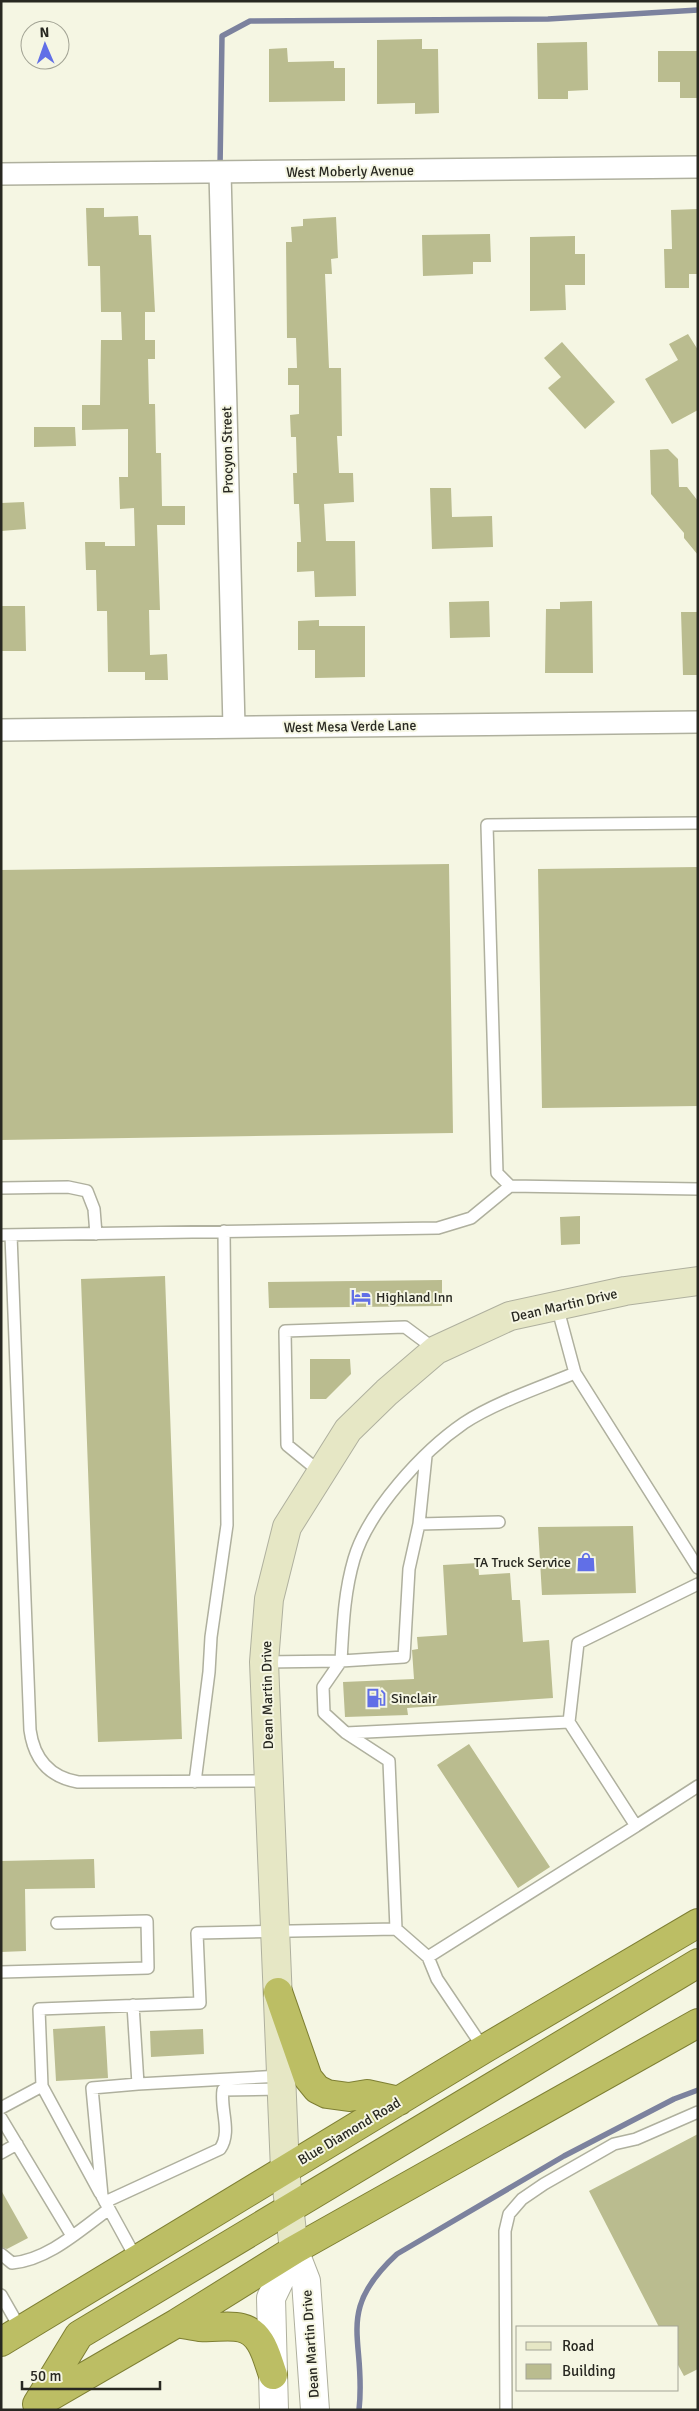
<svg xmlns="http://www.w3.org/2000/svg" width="699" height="2411" font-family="Signika,sans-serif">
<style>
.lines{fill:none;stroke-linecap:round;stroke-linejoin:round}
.stream{stroke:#7c829e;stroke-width:5.5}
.building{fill:#babc8f}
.service-casing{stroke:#afb09e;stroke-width:14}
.minor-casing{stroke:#afb09e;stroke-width:24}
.tertiary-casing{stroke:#afb09e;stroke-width:30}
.secondary-casing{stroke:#afb09e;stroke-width:30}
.trunk-casing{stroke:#7e7f33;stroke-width:30}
.service{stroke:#fff;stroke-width:11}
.minor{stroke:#fff;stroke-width:21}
.tertiary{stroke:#fff;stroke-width:28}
.secondary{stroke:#e6e7c5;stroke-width:28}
.trunk{stroke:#bcbe64;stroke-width:28}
.labels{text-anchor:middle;stroke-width:4;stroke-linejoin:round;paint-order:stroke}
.street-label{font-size:14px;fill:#282821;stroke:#f5f6e3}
.poi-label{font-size:14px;fill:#282821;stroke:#f5f6e3;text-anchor:start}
</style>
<rect width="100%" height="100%" fill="#f5f6e3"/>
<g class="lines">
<path class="stream" d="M220,168L222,36L250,21L548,19L698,10
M359,2410C367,2339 333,2313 397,2254L564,2156L674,2099L698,2090"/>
</g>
<path class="building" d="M422,39V49H438L439,113L415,114V103L377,104V40Z
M587,42L588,90L568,91V99H538L537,43Z
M287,48L288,62L334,61V68H345V101L269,102V49Z
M658,51H698V98H680V82H658Z
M86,208H104V217L138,216L139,235H151L155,312H145V340H155V359H148L149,404H155L156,453H161L162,506H185V525H157L160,610H149L150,655L167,654L168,680H145V672H108L107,611H97L96,570H86L85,542H105V546H135L134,508L120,509L119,477H128V429L82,430V405H100L101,340H122L121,312H101L100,266H88Z
M698,209V274H689V288H665L664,249H672L671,210Z
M336,217L338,258L331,259L332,274H325L329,368H341L342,436H337L339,473H353L354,502L324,504L326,541H355L356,596L315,597L314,571L297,572V542H301L299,504H294L293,473H297L296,437H291L290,415L299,414V385H288V368H297L296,338H287L286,242H292L291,227L303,226V219Z
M490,234L491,262H473V274L423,276L422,235Z
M575,236V254H585V285H565L566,310L530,311V237Z
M688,334L698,350V410L672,424L645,379L678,360L669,344Z
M562,342L615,402L585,429L548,388L561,377L544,358Z
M34,427H75L76,446L34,447Z
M668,449L678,459L679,487H687L698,501V555L684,538V533L651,494L650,450Z
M430,488H451L452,517L492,516L493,547L432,549Z
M24,502L26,529L1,531V503Z
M489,601L490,637L450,638L449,602Z
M592,601L593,673H545L546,609H560V602Z
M1,606H25L26,651H1Z
M681,612H698V675H683Z
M319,620V626H365V677L315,678V650H298V621Z
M449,864L453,1133L1,1140V870Z
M698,867V1106L542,1108L538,869Z
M580,1216V1244L561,1245L560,1217Z
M165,1276L182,1739L98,1742L81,1279Z
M442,1280V1306L269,1308L268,1282Z
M310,1359H350L351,1374L326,1399H310Z
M633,1526L636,1593L542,1595L538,1527Z
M478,1563L479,1575L510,1573L512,1600H520L523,1642L549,1640L553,1698L407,1708L408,1715L345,1717L343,1682L414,1679L412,1650L418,1649L417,1637L447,1635L443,1565Z
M469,1744L550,1867L518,1888L437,1765Z
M94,1859L95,1888L25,1889L26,1951L1,1952V1861Z
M105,2026L108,2078L56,2081L53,2029Z
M203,2029L204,2054L151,2057L150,2031Z
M698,2134V2369L684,2376L678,2365V2327H659L589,2191Z
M1,2190L28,2238L7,2249L1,2247Z"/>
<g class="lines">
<defs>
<path id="service" d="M698,823L487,825L497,1173L510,1186L698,1189
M1,1188L68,1187L87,1191L94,1209L96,1234
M1,1235L438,1228L471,1218L510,1186
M11,1235L30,1730C34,1759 49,1777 78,1782L268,1781
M575,1373L698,1568
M426,1456L419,1524L409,1569L404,1657L341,1661C343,1626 344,1593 354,1559C368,1511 423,1451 464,1423C494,1403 541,1387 575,1373L557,1306
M320,1472L287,1445L285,1331L405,1327L436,1350
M419,1524L499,1522
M341,1661L323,1687L324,1713L346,1733L389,1761L396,1929L428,1957L636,1826L569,1722L578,1643L698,1584
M264,1662L341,1661
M346,1733L569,1722
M195,1782L209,1672L211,1637L227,1525L224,1231
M636,1826L698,1786
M428,1957L437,1979L484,2049
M1,1972L148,1968L147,1921L57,1923
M133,2005L138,2084L281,2076
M42,2086L100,2193
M1,2108L42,2086L39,2009L200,2003L197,1933L396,1929
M1,2118L72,2236
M1,2153L17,2144
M105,2202L220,2149C232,2132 220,2110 223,2090L281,2089
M1,2254L12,2263C48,2260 80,2230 109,2209
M137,2260L102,2196L92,2088L138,2084
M1,2295L21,2330
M506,2410L505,2231L509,2214L522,2199L544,2184L614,2144L636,2139L698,2112"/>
<path id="minor" d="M220,172L234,727
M1,174L698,167
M1,730L698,722"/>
<path id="tertiary" d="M294,2250L306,2281L315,2410
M274,2410L271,2298L294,2250"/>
<path id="secondary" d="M294,2250L285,2170L264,1662L269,1599L287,1527L348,1430L387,1392L436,1350L510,1316L625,1291L698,1281"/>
<path id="trunk" d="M278,1992L308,2078L317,2089L327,2094L349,2097L367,2094L399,2101
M177,2323C185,2324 192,2326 200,2327C222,2329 246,2319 260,2342C266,2351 269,2364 273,2375
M1,2342L484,2049L698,1923
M39,2403L177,2323L294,2250L698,2023
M37,2404L79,2335L698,1963"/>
</defs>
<use href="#service" class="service-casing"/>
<use href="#minor" class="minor-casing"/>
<use href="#tertiary" class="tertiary-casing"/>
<use href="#secondary" class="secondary-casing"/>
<use href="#trunk" class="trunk-casing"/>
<use href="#service" class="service"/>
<use href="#minor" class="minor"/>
<use href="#tertiary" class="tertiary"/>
<use href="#secondary" class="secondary"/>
<use href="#trunk" class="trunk"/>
</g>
<defs>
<symbol id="hotel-bare" viewBox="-9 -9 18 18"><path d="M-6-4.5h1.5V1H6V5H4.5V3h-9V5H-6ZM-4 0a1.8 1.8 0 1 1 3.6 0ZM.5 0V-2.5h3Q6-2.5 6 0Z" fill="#616fe7" stroke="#f5f6e3" stroke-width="2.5" paint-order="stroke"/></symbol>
<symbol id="shop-bare" viewBox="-9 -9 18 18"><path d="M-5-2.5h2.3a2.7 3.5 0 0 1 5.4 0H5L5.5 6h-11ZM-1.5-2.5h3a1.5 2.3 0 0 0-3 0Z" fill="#616fe7" stroke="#f5f6e3" stroke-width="2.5" paint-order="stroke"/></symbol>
<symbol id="fuel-bare" viewBox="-9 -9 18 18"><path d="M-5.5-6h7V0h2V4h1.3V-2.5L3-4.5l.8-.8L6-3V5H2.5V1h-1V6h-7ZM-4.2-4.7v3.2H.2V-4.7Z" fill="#616fe7" stroke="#f5f6e3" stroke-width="2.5" paint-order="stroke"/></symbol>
</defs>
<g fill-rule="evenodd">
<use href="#hotel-bare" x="347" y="1283" width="28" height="28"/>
<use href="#shop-bare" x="572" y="1548" width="28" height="28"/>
<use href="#fuel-bare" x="362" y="1684" width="28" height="28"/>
</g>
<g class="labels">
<g class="street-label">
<text transform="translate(350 171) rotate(-1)" y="5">West Moberly Avenue</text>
<text transform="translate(227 450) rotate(-91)" y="5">Procyon Street</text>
<text transform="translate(350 726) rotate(-1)" y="5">West Mesa Verde Lane</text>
<text transform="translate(564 1305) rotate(-13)" y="5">Dean Martin Drive</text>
<text transform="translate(267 1695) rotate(-91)" y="5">Dean Martin Drive</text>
<text transform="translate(349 2131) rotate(-31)" y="5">Blue Diamond Road</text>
<text transform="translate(310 2344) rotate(-94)" y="5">Dean Martin Drive</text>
</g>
<g class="poi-label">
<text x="376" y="1302">Highland Inn</text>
<text x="571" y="1567" text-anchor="end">TA Truck Service</text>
<text x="391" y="1703">Sinclair</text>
</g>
</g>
<rect width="699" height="2411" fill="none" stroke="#282821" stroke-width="5"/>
<rect x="516" y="2326" width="162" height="65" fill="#f5f6e3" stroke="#a3a495"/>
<rect x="526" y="2342" width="25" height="8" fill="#e6e7c5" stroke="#a3a495"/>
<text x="562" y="2351" font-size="15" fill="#282821">Road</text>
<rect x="526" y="2364" width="25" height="15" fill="#babc8f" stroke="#a3a495"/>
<text x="562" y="2376" font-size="15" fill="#282821">Building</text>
<g transform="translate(45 45) rotate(358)"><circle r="24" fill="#f5f6e3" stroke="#a3a495"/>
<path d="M0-4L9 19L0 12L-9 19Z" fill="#616fe7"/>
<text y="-8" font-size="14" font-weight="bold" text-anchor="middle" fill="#282821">N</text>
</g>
<path d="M22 2381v8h138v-8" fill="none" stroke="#282821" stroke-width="2.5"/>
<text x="30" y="2381" font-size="15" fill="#282821" stroke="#f5f6e3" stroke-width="4" paint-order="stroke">50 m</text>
</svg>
